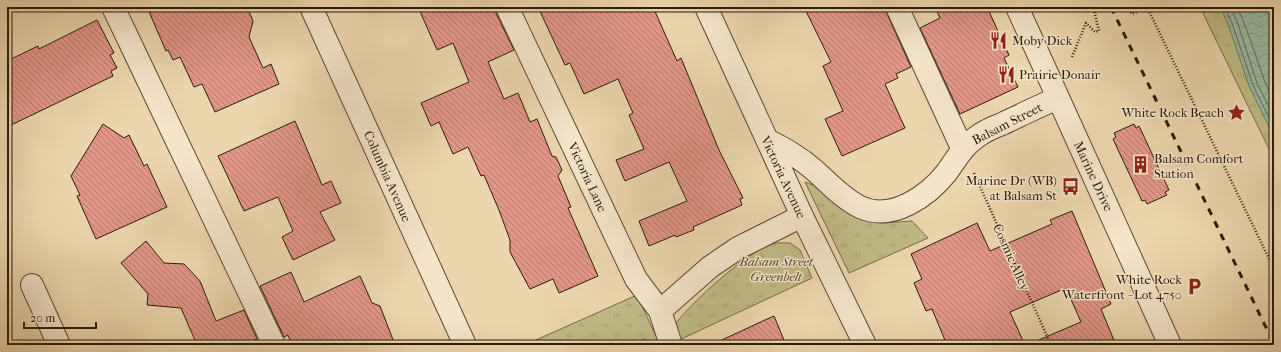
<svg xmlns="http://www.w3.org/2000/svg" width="1281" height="352" font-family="'IM FELL French Canon',serif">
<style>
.park{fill:url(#park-tufts);stroke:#766c48}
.water{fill:url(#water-waves);stroke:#6e7b67}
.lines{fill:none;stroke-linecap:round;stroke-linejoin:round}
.shore{stroke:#636b58;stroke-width:1}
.building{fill:url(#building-back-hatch);stroke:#2c1c0a}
.minor-casing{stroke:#5c4a33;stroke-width:24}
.path{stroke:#2c1c0a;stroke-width:2.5;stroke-dasharray:1 2;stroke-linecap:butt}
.minor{stroke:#f3e4ca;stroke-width:22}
.rail{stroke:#2c1c0a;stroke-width:3;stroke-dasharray:7 7;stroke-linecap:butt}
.labels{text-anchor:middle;stroke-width:3;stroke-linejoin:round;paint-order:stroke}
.poi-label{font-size:13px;fill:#2c1c0a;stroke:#f3e4ca;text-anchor:start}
.street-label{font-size:13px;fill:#2c1c0a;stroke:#f3e4ca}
.park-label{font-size:13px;font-style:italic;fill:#584c2f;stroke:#f3e4ca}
</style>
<defs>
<pattern id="park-tufts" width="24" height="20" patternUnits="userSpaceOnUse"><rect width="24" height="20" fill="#bfbc85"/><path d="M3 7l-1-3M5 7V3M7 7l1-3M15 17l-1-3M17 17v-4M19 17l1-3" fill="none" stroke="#a4a172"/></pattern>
<pattern id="water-waves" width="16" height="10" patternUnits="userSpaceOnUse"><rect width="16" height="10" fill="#9abaa5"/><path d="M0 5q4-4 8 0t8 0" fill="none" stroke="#859f8d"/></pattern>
<pattern id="building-back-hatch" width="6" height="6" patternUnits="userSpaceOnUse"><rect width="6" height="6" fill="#e29688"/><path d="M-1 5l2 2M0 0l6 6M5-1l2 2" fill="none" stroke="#b77a6d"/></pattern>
</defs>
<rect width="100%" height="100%" fill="#ecd6ad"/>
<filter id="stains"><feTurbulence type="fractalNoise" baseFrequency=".005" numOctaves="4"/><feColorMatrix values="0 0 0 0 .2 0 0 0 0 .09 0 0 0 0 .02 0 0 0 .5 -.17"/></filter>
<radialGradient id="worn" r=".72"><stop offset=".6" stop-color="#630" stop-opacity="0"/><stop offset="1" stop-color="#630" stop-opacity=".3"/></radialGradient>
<path class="park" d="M1200,7H1274V158L1267,145Z
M805,182C817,185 825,195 834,203C862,226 879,223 912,221L928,238L849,273Z
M790,243L800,250L812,278L677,341L676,323C693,301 744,255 769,245C775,242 784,243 790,243Z
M637,295L660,345H544L536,340Z"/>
<path class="water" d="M1220,7H1274V137L1249,86L1228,24Z"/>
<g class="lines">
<path class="shore" d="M1224,7L1232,23L1253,85L1274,128
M1230,7L1237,21L1257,83L1274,117
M1237,7C1252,38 1259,72 1274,103"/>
</g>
<path class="building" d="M147,7H247L253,21L249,37L263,68L271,64L279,84L215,112L202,84L194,87L180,57L173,60L168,50L166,51Z
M418,7H493L514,50L488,62L504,99L518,93L530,122L537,119L552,156L556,157L562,170L558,176L571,207L568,208L598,276L559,293L553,279L530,289L510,252V240L499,210L484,175L481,176L468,147L453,154L439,122L431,126L421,103L469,82L453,43L437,50Z
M538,7H653L677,61L681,58L719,150L743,198L740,199L742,205L693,227L694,230L676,237L675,235L649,246L639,221L687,201L669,162L625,181L616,160L644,149L629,115L633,113L618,79L584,94L570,63L565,65Z
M804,7H884L911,67L896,74L898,78L885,84L905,128L842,156L825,119L843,111L823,66L831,62Z
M935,7H987L1009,55L1004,58L1018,87L960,114L920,28L940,18Z
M97,20L114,53L110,55L117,68L111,71L113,76L7,127V61L38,46L39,49Z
M295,121L322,185L331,181L341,203L320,212L335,240L293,260L282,237L293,231L278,197L244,211L218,156Z
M103,124L124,138L129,135L144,166L147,164L167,207L96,239L77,196L80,195L71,176Z
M1134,124L1136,128L1139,126L1169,190L1165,192L1167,195L1147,204L1145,200L1142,201L1113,139L1116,137L1114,133Z
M1072,211L1111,304L1101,309L1116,345H1027L1081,322L1066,288L1010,312L1025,345H947L932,309L926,311L914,283L922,279L911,254L977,223L990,251L1052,224L1050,220Z
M146,241L164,263L184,264L200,281L216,321L244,310L257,339L242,345H197L181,308L147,305L148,294L121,263Z
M291,272L304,302L360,276L372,303L380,306L395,345H292L288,335L284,337L260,286Z
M774,316L786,345H711L765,320Z"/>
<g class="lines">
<defs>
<path id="minor" d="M113,7L274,345
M311,7L465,345
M507,7L636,279L660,311L671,345
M706,7L802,216L865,345
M897,7L962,148
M1017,7L1170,345
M767,140C784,148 799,157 813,169C828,182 842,198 860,207C892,222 928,196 947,172C957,158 963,146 978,136C985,131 994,127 1002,124C1021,115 1039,106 1058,98
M32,285L59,345
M660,311L710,267L738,248L802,216"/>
</defs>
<use href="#minor" class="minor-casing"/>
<path class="path" d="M1128,7L1132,14L1137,12L1136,7
M1147,7L1274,269
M1072,57L1086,23L1095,32L1099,31L1094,10L1099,7
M974,173L1051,345
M634,345L645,339"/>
<use href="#minor" class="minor"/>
<path class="rail" d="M1111,7L1274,344"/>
</g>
<defs>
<symbol id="restaurant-bare" viewBox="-9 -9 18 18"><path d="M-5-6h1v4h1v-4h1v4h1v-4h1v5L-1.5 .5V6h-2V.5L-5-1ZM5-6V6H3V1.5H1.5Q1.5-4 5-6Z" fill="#8f2418" stroke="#f3e4ca" stroke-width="2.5" paint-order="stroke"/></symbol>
<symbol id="sight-bare" viewBox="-9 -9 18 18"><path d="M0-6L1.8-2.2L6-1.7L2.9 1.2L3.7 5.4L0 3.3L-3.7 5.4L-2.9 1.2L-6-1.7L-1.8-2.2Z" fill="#8f2418" stroke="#f3e4ca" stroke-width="2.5" paint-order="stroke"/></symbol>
<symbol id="building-bare" viewBox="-9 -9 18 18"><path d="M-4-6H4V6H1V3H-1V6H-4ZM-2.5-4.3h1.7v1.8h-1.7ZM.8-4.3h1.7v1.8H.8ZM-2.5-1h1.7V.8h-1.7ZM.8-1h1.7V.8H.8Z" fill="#8f2418" stroke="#f3e4ca" stroke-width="2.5" paint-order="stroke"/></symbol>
<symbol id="bus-bare" viewBox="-9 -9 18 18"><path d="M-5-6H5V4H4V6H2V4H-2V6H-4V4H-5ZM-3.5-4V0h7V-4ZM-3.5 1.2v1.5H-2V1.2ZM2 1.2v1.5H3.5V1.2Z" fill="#8f2418" stroke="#f3e4ca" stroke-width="2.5" paint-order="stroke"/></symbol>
<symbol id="parking-bare" viewBox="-9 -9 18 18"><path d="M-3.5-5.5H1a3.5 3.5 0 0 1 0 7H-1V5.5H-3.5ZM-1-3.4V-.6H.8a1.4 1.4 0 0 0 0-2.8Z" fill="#8f2418" stroke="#f3e4ca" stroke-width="2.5" paint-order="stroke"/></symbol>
</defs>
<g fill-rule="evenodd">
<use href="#restaurant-bare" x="986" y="28" width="25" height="25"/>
<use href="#restaurant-bare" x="994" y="62" width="25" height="25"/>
<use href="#sight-bare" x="1224" y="100" width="25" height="25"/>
<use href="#building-bare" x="1128" y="152" width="25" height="25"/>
<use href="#bus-bare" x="1058" y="174" width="25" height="25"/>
<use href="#parking-bare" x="1182" y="274" width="25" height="25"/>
</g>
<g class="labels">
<g class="poi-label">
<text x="1012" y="45">Moby Dick</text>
<text x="1019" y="79">Prairie Donair</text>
<text x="1224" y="117" text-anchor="end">White Rock Beach</text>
<text x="1154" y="163">Balsam Comfort<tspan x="1154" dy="15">Station</tspan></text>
<text x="1057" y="185" text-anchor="end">Marine Dr (WB)<tspan x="1057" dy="15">at Balsam St</tspan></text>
<text x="1182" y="284" text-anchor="end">White Rock<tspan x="1182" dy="15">Waterfront - Lot 4750</tspan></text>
</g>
<g class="street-label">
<text transform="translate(1007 123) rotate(-27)" y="5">Balsam Street</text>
<text transform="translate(388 176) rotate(66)" y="5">Columbia Avenue</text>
<text transform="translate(1094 176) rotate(65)" y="5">Marine Drive</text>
<text transform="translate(588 177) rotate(65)" y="5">Victoria Lane</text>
<text transform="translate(784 177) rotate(65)" y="5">Victoria Avenue</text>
<text transform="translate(1012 257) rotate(66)" y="5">Cosmic Alley</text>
</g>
<g class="park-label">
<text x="776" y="266">Balsam Street<tspan x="776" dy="15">Greenbelt</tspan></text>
</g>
</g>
<rect width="1281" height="352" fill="none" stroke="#ecd6ad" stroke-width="24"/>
<rect x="8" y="8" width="1265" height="336" fill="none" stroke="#2c1c0a" stroke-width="2"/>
<rect x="12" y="12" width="1257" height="328" fill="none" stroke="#2c1c0a"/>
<path d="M24 322v6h72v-6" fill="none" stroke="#2c1c0a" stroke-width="2"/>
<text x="30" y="322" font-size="12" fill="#2c1c0a" stroke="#f3e4ca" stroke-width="3" paint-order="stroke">20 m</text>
<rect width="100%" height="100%" filter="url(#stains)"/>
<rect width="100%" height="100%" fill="url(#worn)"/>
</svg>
